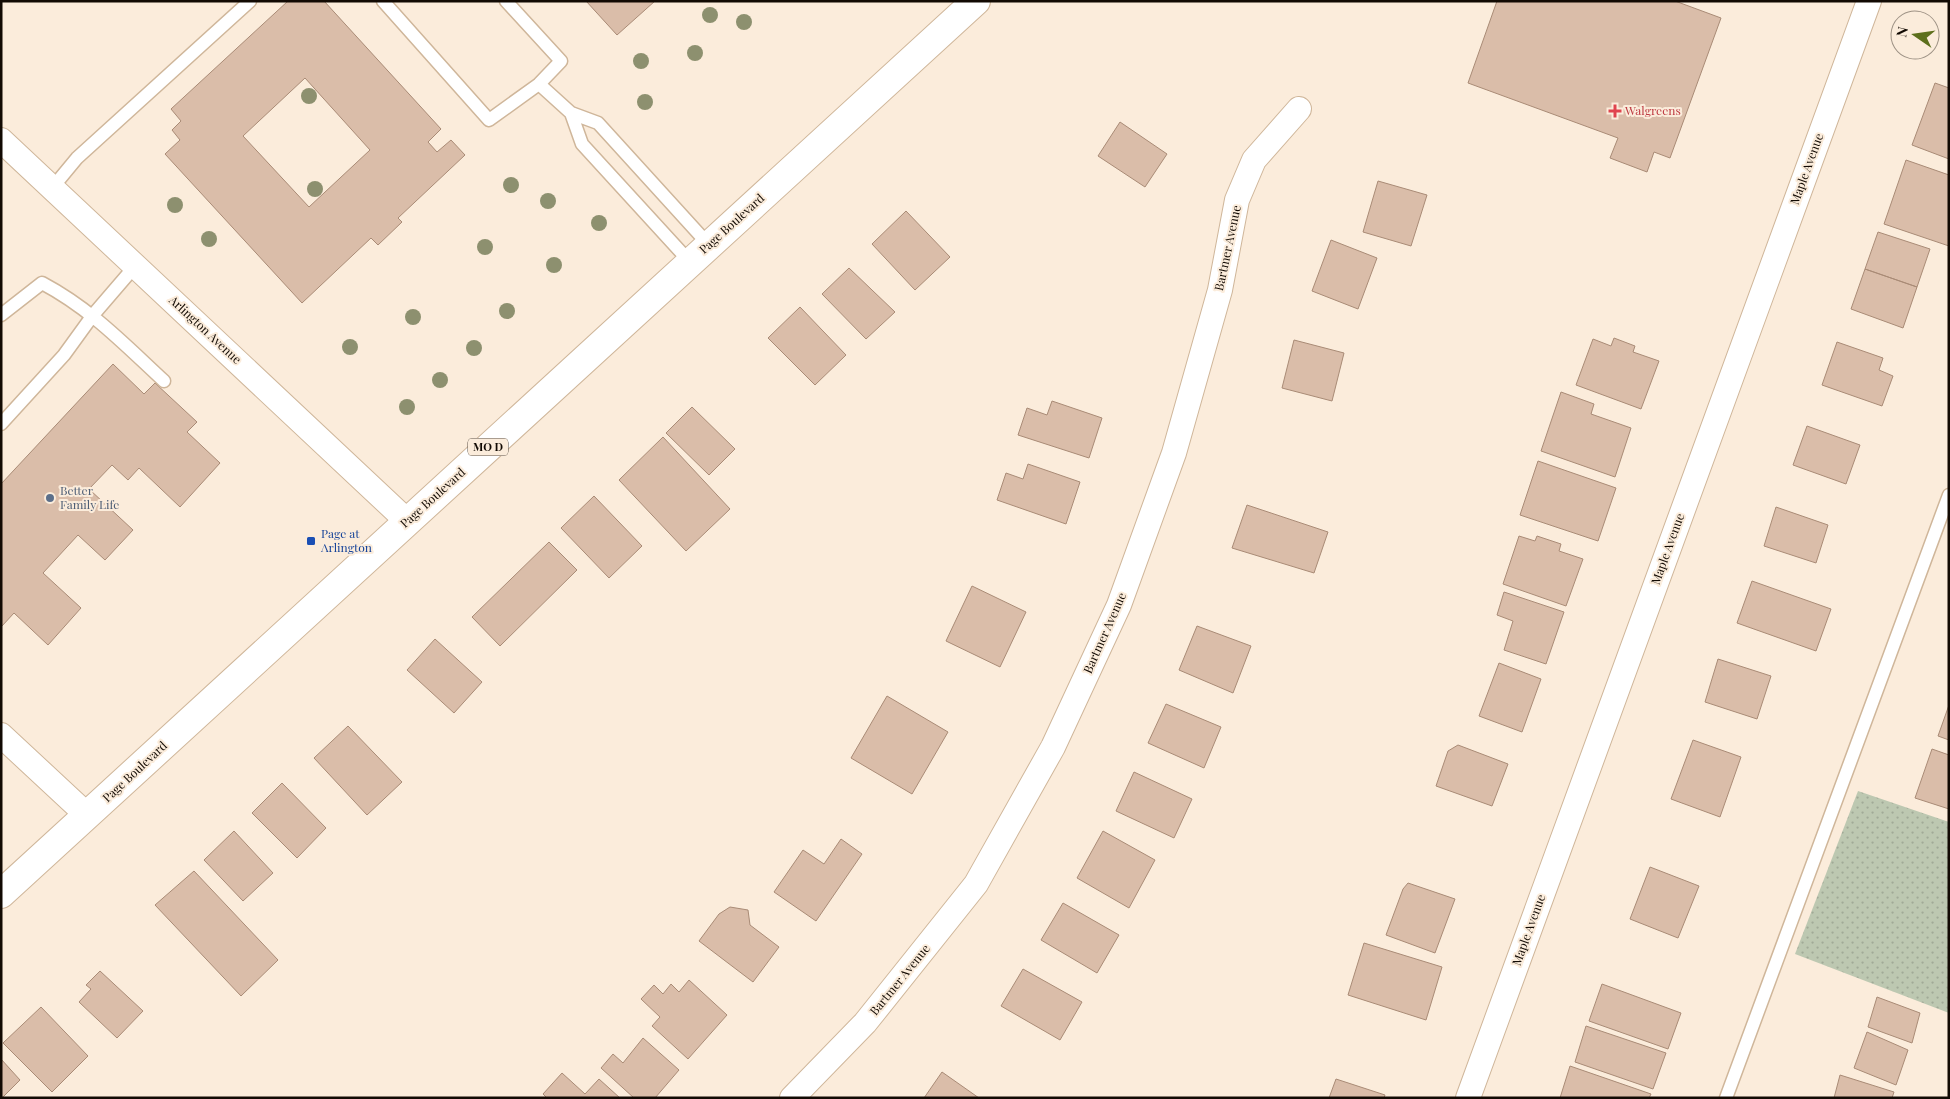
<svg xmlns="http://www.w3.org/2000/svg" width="1950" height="1099" font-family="'Playfair Display',serif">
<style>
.green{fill:url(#green-dots)}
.building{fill:#dabda9;stroke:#a98b76;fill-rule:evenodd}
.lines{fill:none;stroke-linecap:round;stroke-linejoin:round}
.service-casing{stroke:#cfb69a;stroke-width:15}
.minor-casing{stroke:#cfb69a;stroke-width:26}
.primary-casing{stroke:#cfb69a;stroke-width:30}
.service{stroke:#fff;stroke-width:12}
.minor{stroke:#fff;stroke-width:24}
.primary{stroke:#fff;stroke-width:28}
.tree{fill:#8d906f}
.health-dot{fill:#e0444e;stroke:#fbecdb;stroke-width:2}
.service-dot{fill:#5c6f8a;stroke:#fbecdb;stroke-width:2}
.transit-dot{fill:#1a4fb4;stroke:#fbecdb;stroke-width:2}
.labels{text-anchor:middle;stroke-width:4;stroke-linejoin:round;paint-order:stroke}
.shield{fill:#fbecdb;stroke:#584e44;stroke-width:1}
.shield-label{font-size:11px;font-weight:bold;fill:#120a03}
.health-label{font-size:12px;fill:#be3a42;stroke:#fbecdb;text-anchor:start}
.street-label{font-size:12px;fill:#120a03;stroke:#fbecdb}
.service-label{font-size:12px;fill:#4e5e75;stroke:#fbecdb;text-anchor:start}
.transit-label{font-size:12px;fill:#164399;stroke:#fbecdb;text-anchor:start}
</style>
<defs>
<pattern id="green-dots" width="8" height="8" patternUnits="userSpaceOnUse" patternTransform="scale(1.25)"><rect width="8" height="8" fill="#bdc8b1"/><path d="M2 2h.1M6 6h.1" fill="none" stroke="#a1aa97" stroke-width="1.8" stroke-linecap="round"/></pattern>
</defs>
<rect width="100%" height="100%" fill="#fbecdb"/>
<path class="green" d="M1858,791L1949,822V1013L1795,954Z"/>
<path class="building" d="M288,1H324L441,129L428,142L437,152L451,140L465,155L398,218L402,222L378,245L371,238L302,303L165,154L180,140L172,130L181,121L171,109ZM305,78L370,150L309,207L243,136Z
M586,1H655L617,35Z
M1497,1H1675L1721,18L1670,158L1654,152L1647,172L1610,158L1618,138L1468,83Z
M1935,83L1949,88V159L1912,145Z
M1120,122L1167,154L1145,187L1098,156Z
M1906,160L1949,175V246L1884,224Z
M1378,181L1427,195L1411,246L1363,232Z
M906,211L950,257L915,290L872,244Z
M1878,232L1930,249L1917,287L1865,269Z
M1331,240L1377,258L1358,309L1312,291Z
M849,268L895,312L866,339L822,294Z
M1865,269L1917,287L1903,328L1851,309Z
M800,307L846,355L815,385L768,338Z
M1614,338L1635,346L1633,352L1659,361L1641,409L1576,385L1593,339L1611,346Z
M1294,340L1344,353L1332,401L1282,388Z
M1837,342L1883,358L1879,370L1893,376L1882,406L1822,385Z
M113,364L144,394L155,383L197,422L187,432L220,463L180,507L139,468L128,480L112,465L89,489L133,530L105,560L78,535L43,573L81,608L48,645L14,613L2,626L1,625V484Z
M1561,392L1594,404L1591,414L1631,428L1615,477L1541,451Z
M1052,401L1102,418L1089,458L1018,435L1027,408L1047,415Z
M692,407L735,449L709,475L666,433Z
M1807,426L1860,445L1846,484L1793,465Z
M663,437L730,509L686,551L619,480Z
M1538,461L1616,488L1598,541L1520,515Z
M1028,464L1080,482L1066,524L997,500L1006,473L1023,479Z
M594,496L642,546L609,578L561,528Z
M1247,505L1328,532L1314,573L1232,548Z
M1776,507L1828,525L1816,563L1764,546Z
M1519,536L1535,541L1537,536L1561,544L1559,551L1583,559L1566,606L1503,584Z
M549,542L577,570L500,646L472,617Z
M1752,581L1831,609L1816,651L1737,623Z
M972,586L1026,612L1000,667L946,641Z
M1504,592L1564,612L1546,664L1504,650L1513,621L1497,615Z
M1197,626L1251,646L1233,693L1179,670Z
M435,639L482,682L454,713L407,670Z
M1718,659L1771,676L1757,719L1705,702Z
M1499,663L1541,679L1522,732L1479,716Z
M887,696L948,732L912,794L851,758Z
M1166,704L1221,727L1204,768L1148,743Z
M1949,705V740L1938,736Z
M348,726L402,782L367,815L314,758Z
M1693,740L1741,757L1720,817L1671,799Z
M1458,745L1508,764L1492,806L1436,786L1448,751Z
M1932,749L1949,755V809L1915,798Z
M1134,772L1192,799L1174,838L1116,811Z
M282,783L326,828L297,858L252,813Z
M234,831L273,873L243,901L204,860Z
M1103,831L1155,860L1129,908L1077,878Z
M841,839L862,854L816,921L774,892L803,850L824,864Z
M1650,867L1699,886L1678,938L1630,919Z
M194,871L278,960L241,996L155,905Z
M1408,883L1455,899L1435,953L1386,935L1403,889Z
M1063,903L1119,935L1097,973L1041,940Z
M730,907L748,910L750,925L779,947L753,982L699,941L719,914Z
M1364,943L1442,967L1426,1020L1348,995Z
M1023,969L1082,1002L1060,1040L1001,1006Z
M100,971L143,1011L117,1038L79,1002L91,989L86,985Z
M689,980L727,1015L688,1059L652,1026L660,1017L641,999L654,985L663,994L671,984L679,992Z
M1602,984L1681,1013L1668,1049L1589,1021Z
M1877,997L1920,1013L1912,1043L1868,1027Z
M41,1007L88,1056L52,1092L3,1043Z
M1586,1026L1666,1053L1653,1089L1575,1062Z
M1867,1032L1908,1050L1896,1085L1854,1068Z
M643,1038L679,1070L655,1098H634L601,1068L613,1054L623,1063Z
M1,1059L20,1080L2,1098H1Z
M1570,1066L1651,1094L1649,1098H1560Z
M942,1072L979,1098H924Z
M562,1073L585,1094L599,1079L620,1098H547L543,1094Z
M1840,1075L1894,1092L1892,1098H1834Z
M1336,1079L1385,1095L1384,1098H1329Z"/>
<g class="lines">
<defs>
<path id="service" d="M383,1L489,120L539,84L561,61L506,1
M539,84L571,113
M53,187L77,158L250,1
M690,262L582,144L571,113L598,123L709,245
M1,315L42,283C91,309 124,344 164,381
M1,424L64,355L93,315L136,265
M1726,1098L1949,495"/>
<path id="minor" d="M1,140L407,521
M1,735L87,815
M792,1098L865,1023L976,884L1053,747L1119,605L1174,453L1220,290L1237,200L1254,160L1299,109
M1468,1098L1869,1"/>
<path id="primary" d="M1,894L976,1"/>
</defs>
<use href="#service" class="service-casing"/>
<use href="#minor" class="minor-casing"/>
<use href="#primary" class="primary-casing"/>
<use href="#service" class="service"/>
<use href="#minor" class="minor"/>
<use href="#primary" class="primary"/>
</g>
<g class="tree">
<circle cx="710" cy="15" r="8"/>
<circle cx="744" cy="22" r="8"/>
<circle cx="695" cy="53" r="8"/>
<circle cx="641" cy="61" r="8"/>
<circle cx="309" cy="96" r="8"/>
<circle cx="645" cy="102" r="8"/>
<circle cx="511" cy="185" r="8"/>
<circle cx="315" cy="189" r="8"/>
<circle cx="548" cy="201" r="8"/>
<circle cx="175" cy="205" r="8"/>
<circle cx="599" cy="223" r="8"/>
<circle cx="209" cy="239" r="8"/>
<circle cx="485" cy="247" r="8"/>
<circle cx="554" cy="265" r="8"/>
<circle cx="507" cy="311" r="8"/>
<circle cx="413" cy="317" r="8"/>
<circle cx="350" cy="347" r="8"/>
<circle cx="474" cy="348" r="8"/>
<circle cx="440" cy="380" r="8"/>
<circle cx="407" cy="407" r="8"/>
</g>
<path class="health-dot" d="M1612.5 103.5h5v5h5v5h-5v5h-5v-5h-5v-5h5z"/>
<circle class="service-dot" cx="50" cy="498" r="5"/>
<rect class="transit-dot" x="306" y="536" width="10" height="10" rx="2.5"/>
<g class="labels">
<rect class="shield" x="468" y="438.5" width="40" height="17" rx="4"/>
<g class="shield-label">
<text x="488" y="451">MO D</text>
</g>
<g class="health-label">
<text x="1625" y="115">Walgreens</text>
</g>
<g class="street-label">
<text transform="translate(1807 169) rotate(-70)" y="4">Maple Avenue</text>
<text transform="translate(732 224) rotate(-42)" y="4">Page Boulevard</text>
<text transform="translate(1228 248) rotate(-78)" y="4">Bartmer Avenue</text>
<text transform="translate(205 330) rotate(43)" y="4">Arlington Avenue</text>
<text transform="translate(433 498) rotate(-42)" y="4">Page Boulevard</text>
<text transform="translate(1668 549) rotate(-70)" y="4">Maple Avenue</text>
<text transform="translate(1105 633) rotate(-66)" y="4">Bartmer Avenue</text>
<text transform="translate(135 772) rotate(-43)" y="4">Page Boulevard</text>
<text transform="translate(1529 930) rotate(-70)" y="4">Maple Avenue</text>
<text transform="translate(900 980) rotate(-51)" y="4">Bartmer Avenue</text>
</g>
<g class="service-label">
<text x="60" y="495">Better<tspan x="60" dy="14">Family Life</tspan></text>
</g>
<g class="transit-label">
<text x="321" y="538">Page at<tspan x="321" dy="14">Arlington</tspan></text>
</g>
</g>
<rect width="1950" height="1099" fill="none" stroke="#120a03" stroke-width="5"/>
<g transform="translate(1915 35) rotate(283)"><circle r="24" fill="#fbecdb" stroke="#9e9285"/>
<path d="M0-4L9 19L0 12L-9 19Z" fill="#5d6f1c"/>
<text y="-8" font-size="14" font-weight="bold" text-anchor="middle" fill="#120a03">N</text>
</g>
</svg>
